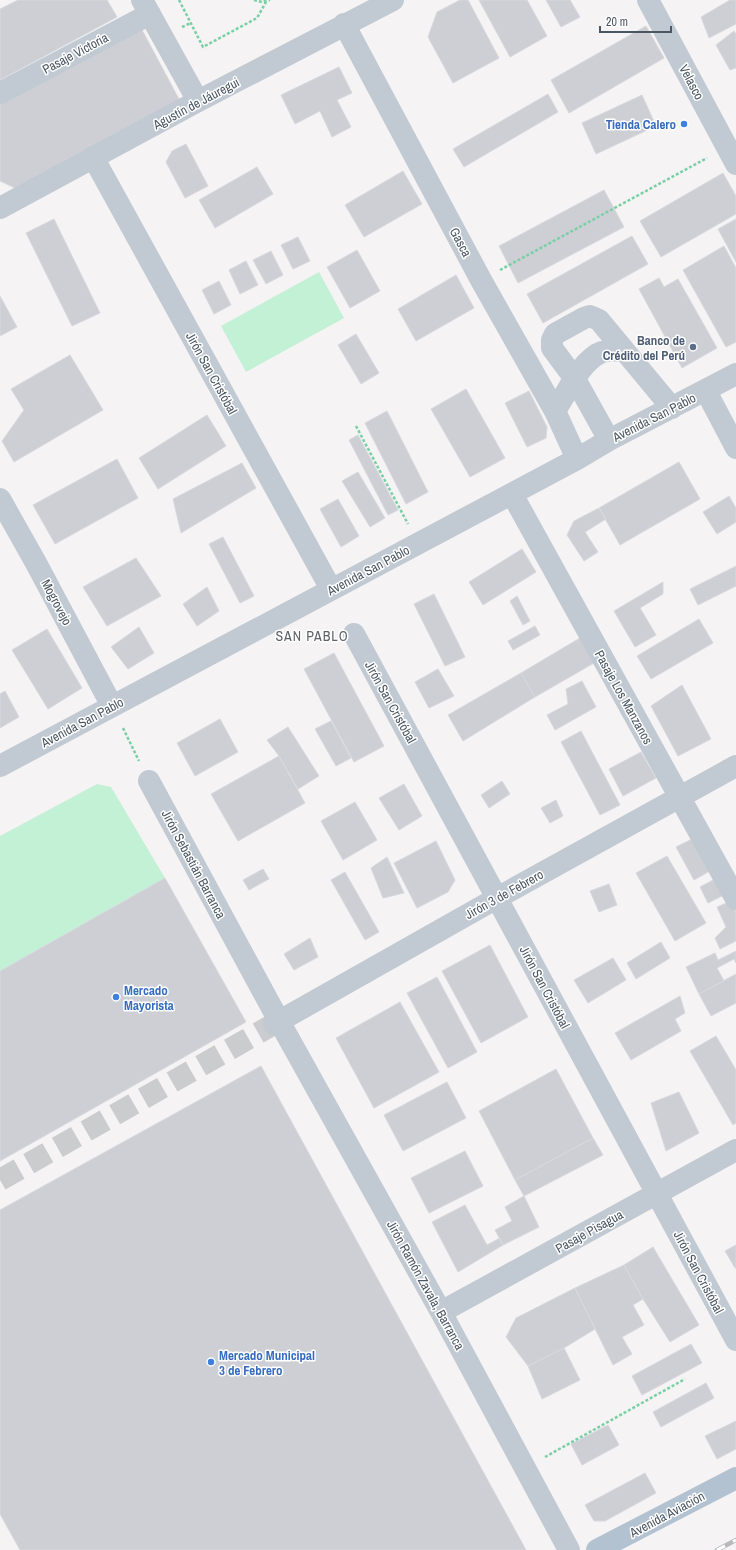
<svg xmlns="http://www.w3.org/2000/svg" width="736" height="1550" font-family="'Archivo Narrow',sans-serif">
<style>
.grass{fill:#c3f1d5}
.building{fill:#cdcfd5;stroke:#d7d9de}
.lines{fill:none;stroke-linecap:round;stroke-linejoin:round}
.minor-tunnel{stroke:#caccce;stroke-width:22;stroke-dasharray:22 11;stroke-linecap:butt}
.path{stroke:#7ad0a6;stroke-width:2.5;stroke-dasharray:3 2;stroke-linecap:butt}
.minor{stroke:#c1cad2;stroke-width:22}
.major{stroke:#b3c2d1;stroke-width:22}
.rail-casing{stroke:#b5b8bd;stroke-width:4.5}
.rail{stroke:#fff;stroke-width:3;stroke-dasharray:9;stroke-linecap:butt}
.shop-dot{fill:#3f7fe0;stroke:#fff;stroke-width:1.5}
.service-dot{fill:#5c6f8a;stroke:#fff;stroke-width:1.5}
.labels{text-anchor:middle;stroke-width:3;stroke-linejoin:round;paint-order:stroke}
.street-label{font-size:13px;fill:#4a5661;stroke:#fff}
.shop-label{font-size:13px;font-weight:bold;fill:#366cbe;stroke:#fff;text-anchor:start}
.service-label{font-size:13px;font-weight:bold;fill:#4e5e75;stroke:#fff;text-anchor:end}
.neighbourhood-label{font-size:14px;letter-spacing:1px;fill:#5f6368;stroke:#fff}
</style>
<rect width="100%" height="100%" fill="#f5f3f3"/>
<path class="grass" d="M319,272L344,318L246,372L221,326Z
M97,784L111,787L165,878L0,971V836Z"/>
<path class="building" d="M18,0H107L117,17L0,80V9Z
M460,0H468L499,58L453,83L428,37L437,12Z
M479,0H527L547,36L510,57Z
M546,0H570L580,17L561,27Z
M730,0H736V24L709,38L701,17Z
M646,26L664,58L569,113L551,80Z
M141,28L180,101L17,189L0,181V103Z
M734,31L736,34V68L730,70L716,45Z
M339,67L352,93L337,100L351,127L332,137L320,111L295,124L281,95Z
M548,94L558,112L464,167L453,149Z
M642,95L656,126L596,154L582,123Z
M186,144L208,186L185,198L166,162L172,151Z
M257,167L273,194L215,228L199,200Z
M403,171L422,204L364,237L345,205Z
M723,173L736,196V214L661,257L640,221Z
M604,190L624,227L518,283L499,246Z
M54,219L100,313L72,326L26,233Z
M736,219V262L718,229Z
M632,236L648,264L543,323L527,294Z
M298,237L310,261L293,269L281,245Z
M724,246L736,268V342L726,347L683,270Z
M357,250L380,291L350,308L327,267Z
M271,251L283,275L266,284L253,260Z
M246,261L258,285L240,294L229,270Z
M456,275L474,308L416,341L398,309Z
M659,278L664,287L678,279L717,348L682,368L639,289Z
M219,281L231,305L214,314L202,290Z
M0,296L17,327L0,336Z
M356,334L379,373L361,384L338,345Z
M70,355L103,410L14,462L2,441L24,410L11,389Z
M466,389L505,458L470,477L431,409Z
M529,391L547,427L546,438L527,447L505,403Z
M387,411L428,492L406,504L365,423Z
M207,415L226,446L158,489L139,458Z
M358,435L398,510L388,515L349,440Z
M117,459L138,498L55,544L33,505Z
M679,462L700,499L620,545L599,508Z
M242,463L256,488L181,533L173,499Z
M358,472L385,518L370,527L342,481Z
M729,496L736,508V522L717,534L703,512Z
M338,499L359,536L341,547L320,509Z
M599,508L606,519L585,532L598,552L584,561L567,535L574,521Z
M223,537L254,596L240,603L209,544Z
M522,549L536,572L483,605L469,582Z
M136,558L161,596L107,626L83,587Z
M736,566V586L698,605L690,589Z
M663,582V594L640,608L656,635L635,647L614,611Z
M207,587L219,611L197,626L183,604Z
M434,594L465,657L445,666L414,604Z
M517,596L530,621L523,625L510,601Z
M699,619L713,643L651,679L637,656Z
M535,626L540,635L513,650L508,641Z
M139,627L154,653L128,669L111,647Z
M47,629L82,688L48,709L12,650Z
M580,638L594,663L535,697L521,673Z
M334,653L384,746L354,762L304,669Z
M438,669L454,696L429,708L415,682Z
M521,673L535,697L463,741L448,715Z
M582,681L596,707L555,730L547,715L568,704L566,689Z
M682,685L711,739L678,756L651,706Z
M5,691L19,717L0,728V694Z
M220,719L238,752L195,776L177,743Z
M331,721L351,758L336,766L315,729Z
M288,727L319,776L298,789L279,756L267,740Z
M581,731L620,805L600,815L561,742Z
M641,752L656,778L623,796L609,769Z
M279,756L305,803L238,841L211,794Z
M502,781L510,794L489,808L481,795Z
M404,784L422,816L399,830L379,798Z
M556,800L563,816L550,823L541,808Z
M355,802L377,840L343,860L321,821Z
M692,839L710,871L694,880L676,847Z
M436,841L455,880L448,892L417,908L394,863Z
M667,856L706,923L675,941L636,873Z
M387,857L404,893L383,898L371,868Z
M263,869L269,879L249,890L243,880Z
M345,872L379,932L365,940L331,880Z
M165,878L246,1022L0,1161V971Z
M715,879L724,895L708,903L700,887Z
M609,884L617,905L599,912L590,891Z
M731,901L736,912V941L720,949L715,938L726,927L717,907Z
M310,938L318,957L294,970L284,954Z
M661,942L670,958L636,979L627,963Z
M490,945L528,1017L481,1043L442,971Z
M736,951V963L734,959L717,968L724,981L699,994L686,967L715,953L718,960Z
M613,958L626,980L588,1003L574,980Z
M736,974V1003L711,1016L699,994Z
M437,977L477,1052L448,1068L407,993Z
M680,996L685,1013L675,1019L681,1031L631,1060L615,1033Z
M400,1002L439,1072L374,1108L336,1038Z
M716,1036L736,1070V1123L733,1125L690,1051Z
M261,1066L526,1550H20L0,1514V1210Z
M556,1069L593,1138L515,1180L479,1111Z
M447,1082L466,1118L403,1151L384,1115Z
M679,1092L699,1133L666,1151L651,1103Z
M593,1138L603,1155L524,1196L515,1180Z
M465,1151L483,1186L429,1213L411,1178Z
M524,1196L539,1227L503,1245L495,1230L512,1221L505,1207Z
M465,1205L487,1245L500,1238L503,1245L458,1272L432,1222Z
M736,1245V1268H735L725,1251Z
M653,1247L699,1325L670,1342L643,1299L624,1265Z
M624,1265L643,1299L633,1305L644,1325L622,1337L632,1354L613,1365L575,1288Z
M575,1288L595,1329L564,1348L528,1366L506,1337L516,1318Z
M691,1344L702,1363L642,1395L632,1376Z
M564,1348L580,1380L542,1399L528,1366Z
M706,1383L714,1398L661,1427L653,1412Z
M736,1421V1449L717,1459L705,1436Z
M608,1425L619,1445L582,1465L571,1444Z
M645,1473L656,1493L605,1521H594L585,1505Z"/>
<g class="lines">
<path class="minor-tunnel" d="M0,1180L274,1024"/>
<path class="path" d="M179,0L203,47L257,18L266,2
M254,0L262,2L270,0
M182,27L191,23
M500,270L707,158
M356,426L408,524
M123,728L139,761
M545,1457L685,1379"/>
<path class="minor" d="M142,0L198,101
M648,0L736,164
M344,24L481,280L555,411L577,459
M0,93L150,14
M93,157L331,589
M0,208L198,101L393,0
M706,391L736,448
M555,411C566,394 582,359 602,352C609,350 616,350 624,351
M609,440L575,379L552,348V340L555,334L584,318L590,316L599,320L672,408
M512,494L736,899
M0,499L36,563L112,706
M354,634L736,1340
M0,766L577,459L609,440L736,374
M149,781L279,1021L441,1312L569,1550
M274,1024L497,898L736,766
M441,1312L736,1150"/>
<path class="major" d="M597,1550L736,1478"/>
<defs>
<path id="rail" d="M717,1550L736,1540"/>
</defs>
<use href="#rail" class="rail-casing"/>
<use href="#rail" class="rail"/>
</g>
<g class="shop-dot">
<circle cx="684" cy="124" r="4"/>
<circle cx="116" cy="997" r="4"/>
<circle cx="211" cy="1362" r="4"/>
</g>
<circle class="service-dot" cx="693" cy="347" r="4"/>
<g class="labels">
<g class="street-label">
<text transform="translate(75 53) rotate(-28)" y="5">Pasaje Victoria</text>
<text transform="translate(692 82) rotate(62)" y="5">Velasco</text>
<text transform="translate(196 103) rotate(-28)" y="5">Agustín de Jáuregui</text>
<text transform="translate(461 242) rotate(62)" y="5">Gasca</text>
<text transform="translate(212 373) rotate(61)" y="5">Jirón San Cristóbal</text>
<text transform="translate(654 417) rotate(-27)" y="5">Avenida San Pablo</text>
<text transform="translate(368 570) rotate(-28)" y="5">Avenida San Pablo</text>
<text transform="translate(57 602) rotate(62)" y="5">Mogrovejo</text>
<text transform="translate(624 697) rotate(61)" y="5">Pasaje Los Manzanos</text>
<text transform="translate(391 702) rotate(61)" y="5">Jirón San Cristóbal</text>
<text transform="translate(82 722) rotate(-28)" y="5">Avenida San Pablo</text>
<text transform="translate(194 864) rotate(62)" y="5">Jirón Sebastián Barranca</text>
<text transform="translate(504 894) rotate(-29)" y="5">Jirón 3 de Febrero</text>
<text transform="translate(545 987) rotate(62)" y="5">Jirón San Cristóbal</text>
<text transform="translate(589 1231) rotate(-29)" y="5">Pasaje Pisagua</text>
<text transform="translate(699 1272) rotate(62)" y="5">Jirón San Cristóbal</text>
<text transform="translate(426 1285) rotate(61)" y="5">Jirón Ramón Zavala, Barranca</text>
<text transform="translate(667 1514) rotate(-28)" y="5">Avenida Aviación</text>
</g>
<g class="shop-label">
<text x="676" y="129" text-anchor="end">Tienda Calero</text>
<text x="124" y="995">Mercado<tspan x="124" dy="15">Mayorista</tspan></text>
<text x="219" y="1360">Mercado Municipal<tspan x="219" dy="15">3 de Febrero</tspan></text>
</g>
<g class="service-label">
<text x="685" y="345">Banco de<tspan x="685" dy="15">Crédito del Perú</tspan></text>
</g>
<g class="neighbourhood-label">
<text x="312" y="641">SAN PABLO</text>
</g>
</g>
<path d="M600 26v6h71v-6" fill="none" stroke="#4a5661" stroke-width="2"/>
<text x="606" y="26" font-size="12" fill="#4a5661" stroke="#ffffff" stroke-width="3" paint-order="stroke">20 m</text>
</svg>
